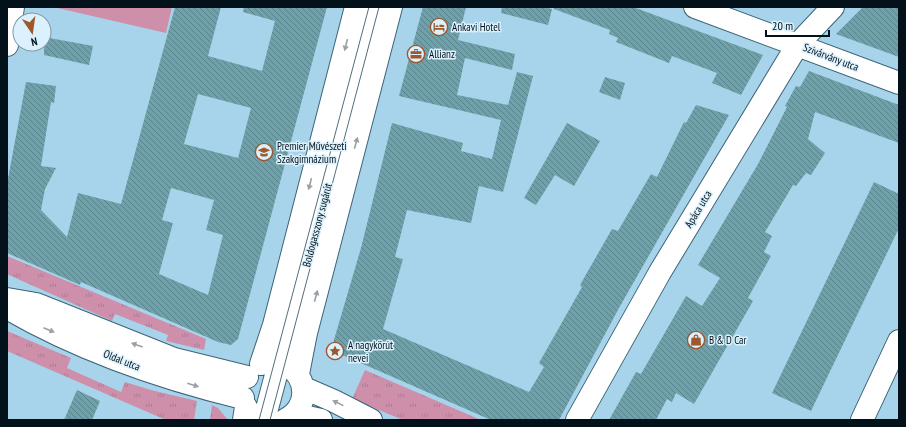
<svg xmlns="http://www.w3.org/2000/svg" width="906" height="427" font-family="'PT Sans Narrow',sans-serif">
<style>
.grass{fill:url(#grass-tufts)}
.pitch{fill:#ce8fab}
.building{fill:url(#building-back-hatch);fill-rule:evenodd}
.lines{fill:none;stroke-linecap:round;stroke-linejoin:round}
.minor-casing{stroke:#3b6478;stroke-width:24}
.minor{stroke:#fff;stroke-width:22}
.tram{stroke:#516e7d;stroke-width:1}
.oneway{fill:#9aa0a3}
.labels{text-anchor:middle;stroke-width:3;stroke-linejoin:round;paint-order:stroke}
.poi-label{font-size:11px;fill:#03121a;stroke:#dbf1fd;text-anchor:start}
.street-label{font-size:11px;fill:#03121a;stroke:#dbf1fd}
</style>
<defs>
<pattern id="grass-tufts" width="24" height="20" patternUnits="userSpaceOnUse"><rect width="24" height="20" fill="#ce8fab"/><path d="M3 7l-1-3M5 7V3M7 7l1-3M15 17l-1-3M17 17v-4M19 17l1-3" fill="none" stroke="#af7a93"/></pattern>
<pattern id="building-back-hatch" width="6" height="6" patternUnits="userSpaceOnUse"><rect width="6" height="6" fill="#6fa1ab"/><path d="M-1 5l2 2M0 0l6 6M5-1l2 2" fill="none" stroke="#59828a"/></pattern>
</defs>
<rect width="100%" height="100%" fill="#a8d4eb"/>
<path class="grass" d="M7,256L206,339L204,350L166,341L168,335L115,314L112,321L11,276L7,274Z
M7,331L71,358L67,368L121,392L125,382L151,390L197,401L194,420H166L7,351Z
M365,370L481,420H403L352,399Z
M212,405L218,408L228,420H210Z"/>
<path class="pitch" d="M53,7H172L166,33Z"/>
<path class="building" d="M175,7H221L208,56L262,71L275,21L243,12L244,7H327L238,339L231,345L218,342L81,282L80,285L7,253V184L26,82L56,86L54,103L51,102L41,166L56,168L45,189L41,210L67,237L78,193L121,204ZM198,94L251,108L238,158L184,144ZM171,188L214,200L206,230L223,235L208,295L159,274L173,223L162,220Z
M423,7H466L458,40L515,54L512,70L465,58L457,95L508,105L517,72L533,76L503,192L479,186L471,223L407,210L395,257L403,259L383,329L529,392L544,367L539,363L582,287L580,285L612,229L618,231L651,174L657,177L684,122L686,123L696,105L729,115L619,308L559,420H491L331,350L361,248L392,123L463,143L461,151L492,159L501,120L399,96Z
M502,7H542L552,9L548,25L501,13Z
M554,7H633L763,55L741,95L712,83L717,73L672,56L669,63L616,42L618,38L609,34L610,30L554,9Z
M863,7H899V57L836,34Z
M44,37L93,46L89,65L44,55Z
M809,71L899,105V143L815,112L808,139L825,153L811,175L806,173L796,186L793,185L765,232L772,236L764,252L771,256L748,298L753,301L694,404L676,393L672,402L667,399L656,420H609L636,372L641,374L686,296L702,306L720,278L698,265L758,164L787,107L785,106L796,86L800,87Z
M605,77L625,83L620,100L599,92Z
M567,123L600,141L574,186L555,175L536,205L524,198Z
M874,182L899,194V228L811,411L772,393Z
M77,390L100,401L92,420H64Z"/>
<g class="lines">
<defs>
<path id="minor" d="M695,7L899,83
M7,45L13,7
M7,299L36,304L174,359L247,377
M7,308C78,349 164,379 243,398
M261,364L274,325L356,7
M298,374L306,333L391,7
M304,388L334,401L371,420
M294,414L321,420
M244,420L246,407
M264,420L374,7
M285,420C309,408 309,379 287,365
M577,420L660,272L798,44L833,7
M862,420L899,341"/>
</defs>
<use href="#minor" class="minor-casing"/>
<use href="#minor" class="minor"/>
<path class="tram" d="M259,420L369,7
M270,420L379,7"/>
</g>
<defs><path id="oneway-solid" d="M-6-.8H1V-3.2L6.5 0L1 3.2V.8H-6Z"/></defs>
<g class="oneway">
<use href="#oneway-solid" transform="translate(346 45) rotate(104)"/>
<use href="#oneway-solid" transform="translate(356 143) rotate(-75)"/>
<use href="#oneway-solid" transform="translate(310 184) rotate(104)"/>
<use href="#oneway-solid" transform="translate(316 296) rotate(-75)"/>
<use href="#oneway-solid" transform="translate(49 330) rotate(23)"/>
<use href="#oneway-solid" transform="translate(137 345) rotate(-160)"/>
<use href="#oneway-solid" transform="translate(193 385) rotate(17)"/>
<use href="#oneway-solid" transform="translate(338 403) rotate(-154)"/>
</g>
<defs>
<symbol id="hotel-ring" viewBox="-11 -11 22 22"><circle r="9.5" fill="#dbf1fd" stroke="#9d582c" stroke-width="1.5"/><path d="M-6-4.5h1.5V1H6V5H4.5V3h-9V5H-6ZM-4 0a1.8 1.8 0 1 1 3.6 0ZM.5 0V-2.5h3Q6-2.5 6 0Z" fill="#9d582c"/></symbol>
<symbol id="office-ring" viewBox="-11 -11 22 22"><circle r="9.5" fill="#dbf1fd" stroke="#9d582c" stroke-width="1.5"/><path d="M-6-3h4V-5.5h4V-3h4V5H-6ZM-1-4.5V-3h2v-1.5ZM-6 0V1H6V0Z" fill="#9d582c"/></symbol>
<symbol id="school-ring" viewBox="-11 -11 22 22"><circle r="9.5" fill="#dbf1fd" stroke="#9d582c" stroke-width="1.5"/><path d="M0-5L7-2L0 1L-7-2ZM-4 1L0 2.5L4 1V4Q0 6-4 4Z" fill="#9d582c"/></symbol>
<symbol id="shop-ring" viewBox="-11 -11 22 22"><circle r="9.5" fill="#dbf1fd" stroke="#9d582c" stroke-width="1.5"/><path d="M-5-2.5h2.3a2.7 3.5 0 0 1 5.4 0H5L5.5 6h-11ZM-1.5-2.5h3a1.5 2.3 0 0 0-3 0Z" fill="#9d582c"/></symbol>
<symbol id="sight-ring" viewBox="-11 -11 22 22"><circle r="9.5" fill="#dbf1fd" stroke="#9d582c" stroke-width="1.5"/><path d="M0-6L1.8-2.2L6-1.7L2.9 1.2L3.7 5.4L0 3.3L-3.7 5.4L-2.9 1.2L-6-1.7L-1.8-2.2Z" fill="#9d582c"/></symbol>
</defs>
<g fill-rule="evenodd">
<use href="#hotel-ring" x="429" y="17" width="20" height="20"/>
<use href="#office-ring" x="406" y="44" width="20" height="20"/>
<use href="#school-ring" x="254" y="142" width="20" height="20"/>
<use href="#shop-ring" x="686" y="330" width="20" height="20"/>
<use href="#sight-ring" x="325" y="341" width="20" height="20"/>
</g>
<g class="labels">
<g class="poi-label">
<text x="452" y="31">Ankavi Hotel</text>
<text x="429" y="58">Allianz</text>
<text x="277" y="150">Premier Művészeti<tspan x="277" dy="13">Szakgimnázium</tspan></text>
<text x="709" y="344">B &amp; D Car</text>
<text x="348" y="349">A nagykörút<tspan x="348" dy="13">nevei</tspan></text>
</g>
<g class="street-label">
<text transform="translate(831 57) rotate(21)" y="4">Szivárvány utca</text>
<text transform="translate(698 209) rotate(-59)" y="4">Apáca utca</text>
<text transform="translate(317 225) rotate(-75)" y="4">Boldogasszony sugárút</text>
<text transform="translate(122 360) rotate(22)" y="4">Oldal utca</text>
</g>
</g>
<rect width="906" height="427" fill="none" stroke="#03121a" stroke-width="16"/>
<g transform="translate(32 32) rotate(167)"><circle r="19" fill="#dbf1fd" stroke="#8598a2"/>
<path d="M0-3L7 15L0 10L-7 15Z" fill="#9d582c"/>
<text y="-6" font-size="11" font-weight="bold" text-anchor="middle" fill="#03121a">N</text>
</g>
<path d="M766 30v6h63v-6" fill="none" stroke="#03121a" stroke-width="2"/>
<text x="772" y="30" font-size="12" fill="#03121a" stroke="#dbf1fd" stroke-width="3" paint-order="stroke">20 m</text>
</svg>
